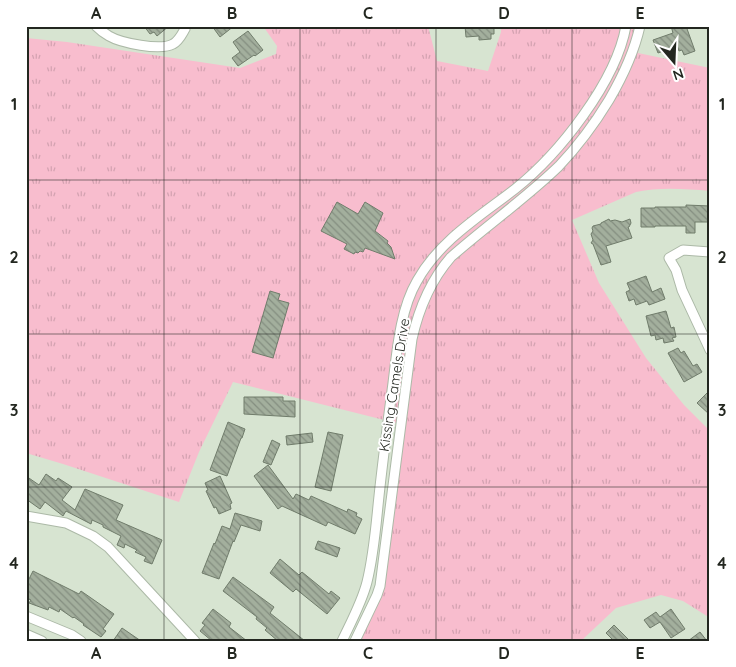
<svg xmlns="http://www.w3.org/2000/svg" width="736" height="667" font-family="Quicksand,sans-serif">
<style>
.grass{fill:url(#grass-tufts)}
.building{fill:url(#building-back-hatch);stroke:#707c6b}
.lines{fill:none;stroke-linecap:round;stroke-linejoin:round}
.minor-casing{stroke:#acb9a7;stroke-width:11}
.minor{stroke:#fff;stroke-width:9}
.grid{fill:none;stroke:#232720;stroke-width:1;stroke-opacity:0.55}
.labels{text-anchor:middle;stroke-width:4;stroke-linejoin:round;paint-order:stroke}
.street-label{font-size:14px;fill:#232720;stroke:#fff}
.neatline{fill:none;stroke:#232720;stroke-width:2}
.grid-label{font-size:16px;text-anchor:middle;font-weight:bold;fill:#232720}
</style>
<defs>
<pattern id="grass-tufts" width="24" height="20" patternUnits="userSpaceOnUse" patternTransform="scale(1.25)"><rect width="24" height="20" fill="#f8bdce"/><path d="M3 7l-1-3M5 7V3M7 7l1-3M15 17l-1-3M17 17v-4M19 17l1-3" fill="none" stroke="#d4a2b1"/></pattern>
<pattern id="building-back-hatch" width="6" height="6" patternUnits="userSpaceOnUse" patternTransform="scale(1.25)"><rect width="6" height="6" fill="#a3af9d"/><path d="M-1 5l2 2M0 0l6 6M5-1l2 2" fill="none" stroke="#848e80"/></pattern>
</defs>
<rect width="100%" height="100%" fill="#d7e4d1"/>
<path class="grass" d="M263,26H428L437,61L488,71L501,32V26H644L638,53L710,68V191C685,189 660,187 636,192L572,220L599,283L646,358L684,405L710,431V618L683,601L661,595L616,608L581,641H359L381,592L404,425L233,382L199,452L179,502L63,464L26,453V38L67,42L240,68L276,54L277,46Z"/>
<path class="building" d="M144,26H169L157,36L154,32L150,34Z
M212,26H234L220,37Z
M465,26H494V34H491V39L479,40V36L466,37Z
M671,26H686L695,51L684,55L682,50L679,51L677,46L658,53L653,40L673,33Z
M248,31L263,50L255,56L254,55L238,66L232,58L240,52L233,42Z
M337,202L358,214L365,202L383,213L375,231L388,241L387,243L391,247L395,259L365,248L363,252L360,251L358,253L355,252L354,254L344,249L347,244L321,231Z
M686,205L710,206V222H695V233H686V226H655V227H641V208H655V207H686Z
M609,219L610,221L615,220L622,222L630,219L631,223L629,227H628L632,238L606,246L611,262L601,265L593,244L591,243L593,240L591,234L593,231L592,228L593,226L601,224V223Z
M646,276L652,292L661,288L665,299L649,305L647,301L636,305L634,299L629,301L626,292L630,290L627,283Z
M270,291L280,294L278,300L289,303L273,358L252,352Z
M666,311L671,328L674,327L676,337L672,338L674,341L664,343L663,338L656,340L655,335L651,336L646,316Z
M678,348L681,353L684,351L693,366L697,364L702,372L684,382L668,353Z
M710,390V415L697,403Z
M244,397H283V401H295V417L244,414Z
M228,422L245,429L242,438H241L227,476L210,470Z
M328,432L343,435L331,491L315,487Z
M312,433L313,442L287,445L286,436Z
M272,440L280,444L271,465L263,462Z
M268,465L293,499L296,494L309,500L311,496L347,512L348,509L357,513L356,516L362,519L355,534L328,522L326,526L282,506L278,509L254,476Z
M46,474L56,481L58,478L72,487L62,500L75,510L85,489L123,505L116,520L162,540L152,564L144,561L146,557L135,552L137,550L125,544L124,548L117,545L121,536L103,527V525L92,520L91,524L66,511L63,516L45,502L40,509L26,499V476L39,485Z
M220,476L232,503L230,504L231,509L219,514L216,507L214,508L206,491L208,490L205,483Z
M235,513L262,521L260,531L241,525L234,542L233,541L219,579L202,573L214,543L215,544L222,526L230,529Z
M318,541L340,548L337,557L315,549Z
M280,559L299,575L302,572L329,594L331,591L340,598L327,614L296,589L293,592L270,573Z
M33,571L79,594L81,591L114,614L103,629L106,631L101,637L83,625L84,624L74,617L73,618L60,609L59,612L49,607L48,610L29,603L31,600L26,598V585Z
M233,577L274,607L270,613L305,641H278L265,630L267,628L256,619L257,617L223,591Z
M213,609L231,623L229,627L247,641H212L200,631L205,625L202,623Z
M671,609L685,629L671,638L660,622L650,628L644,620L656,612L660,617Z
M614,625L630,641H614L606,633Z
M122,628L141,641H113Z
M700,632L707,641H688Z"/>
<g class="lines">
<defs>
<path id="minor" d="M96,26C100,30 104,33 109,36C121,43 160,51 173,44C179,41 182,34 185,29L183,26
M710,252L683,250L669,258L676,270L682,290L710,350
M26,516L66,523L93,536L108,547L195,641
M26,616L72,635L81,641
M26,634L42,641
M342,641C351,622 362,602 367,582C374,554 376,524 379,496C383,458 388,421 393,383C397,351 400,310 417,281C439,241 480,216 515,189C559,154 616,82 626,26
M355,641L377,595L380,586L412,339C419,308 430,281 451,257C486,226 525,199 559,166C578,146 595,123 609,100C623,76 634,53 640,26"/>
</defs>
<use href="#minor" class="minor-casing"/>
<use href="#minor" class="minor"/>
</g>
<path class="grid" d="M164,26V641M300,26V641M436,26V641M572,26V641M26,180H710M26,334H710M26,487H710"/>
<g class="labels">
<g class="street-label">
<text transform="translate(394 385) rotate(-81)" y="5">Kissing Camels Drive</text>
</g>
</g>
<rect width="736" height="667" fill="none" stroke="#ffffff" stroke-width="55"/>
<g transform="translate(674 62) rotate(161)" stroke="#ffffff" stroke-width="4" paint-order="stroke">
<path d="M0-4L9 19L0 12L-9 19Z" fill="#232720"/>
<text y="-8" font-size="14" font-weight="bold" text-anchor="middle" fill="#232720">N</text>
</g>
<rect x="28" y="28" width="680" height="612" class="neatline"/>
<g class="grid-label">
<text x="96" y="19">A</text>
<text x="232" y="19">B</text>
<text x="368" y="19">C</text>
<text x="504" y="19">D</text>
<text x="640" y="19">E</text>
<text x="14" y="110">1</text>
<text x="722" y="110">1</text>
<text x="14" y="263">2</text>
<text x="722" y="263">2</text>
<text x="14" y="416">3</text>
<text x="722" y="416">3</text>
<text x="14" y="569">4</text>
<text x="722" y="569">4</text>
<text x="96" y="659">A</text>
<text x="232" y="659">B</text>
<text x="368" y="659">C</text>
<text x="504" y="659">D</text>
<text x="640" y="659">E</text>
</g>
</svg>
